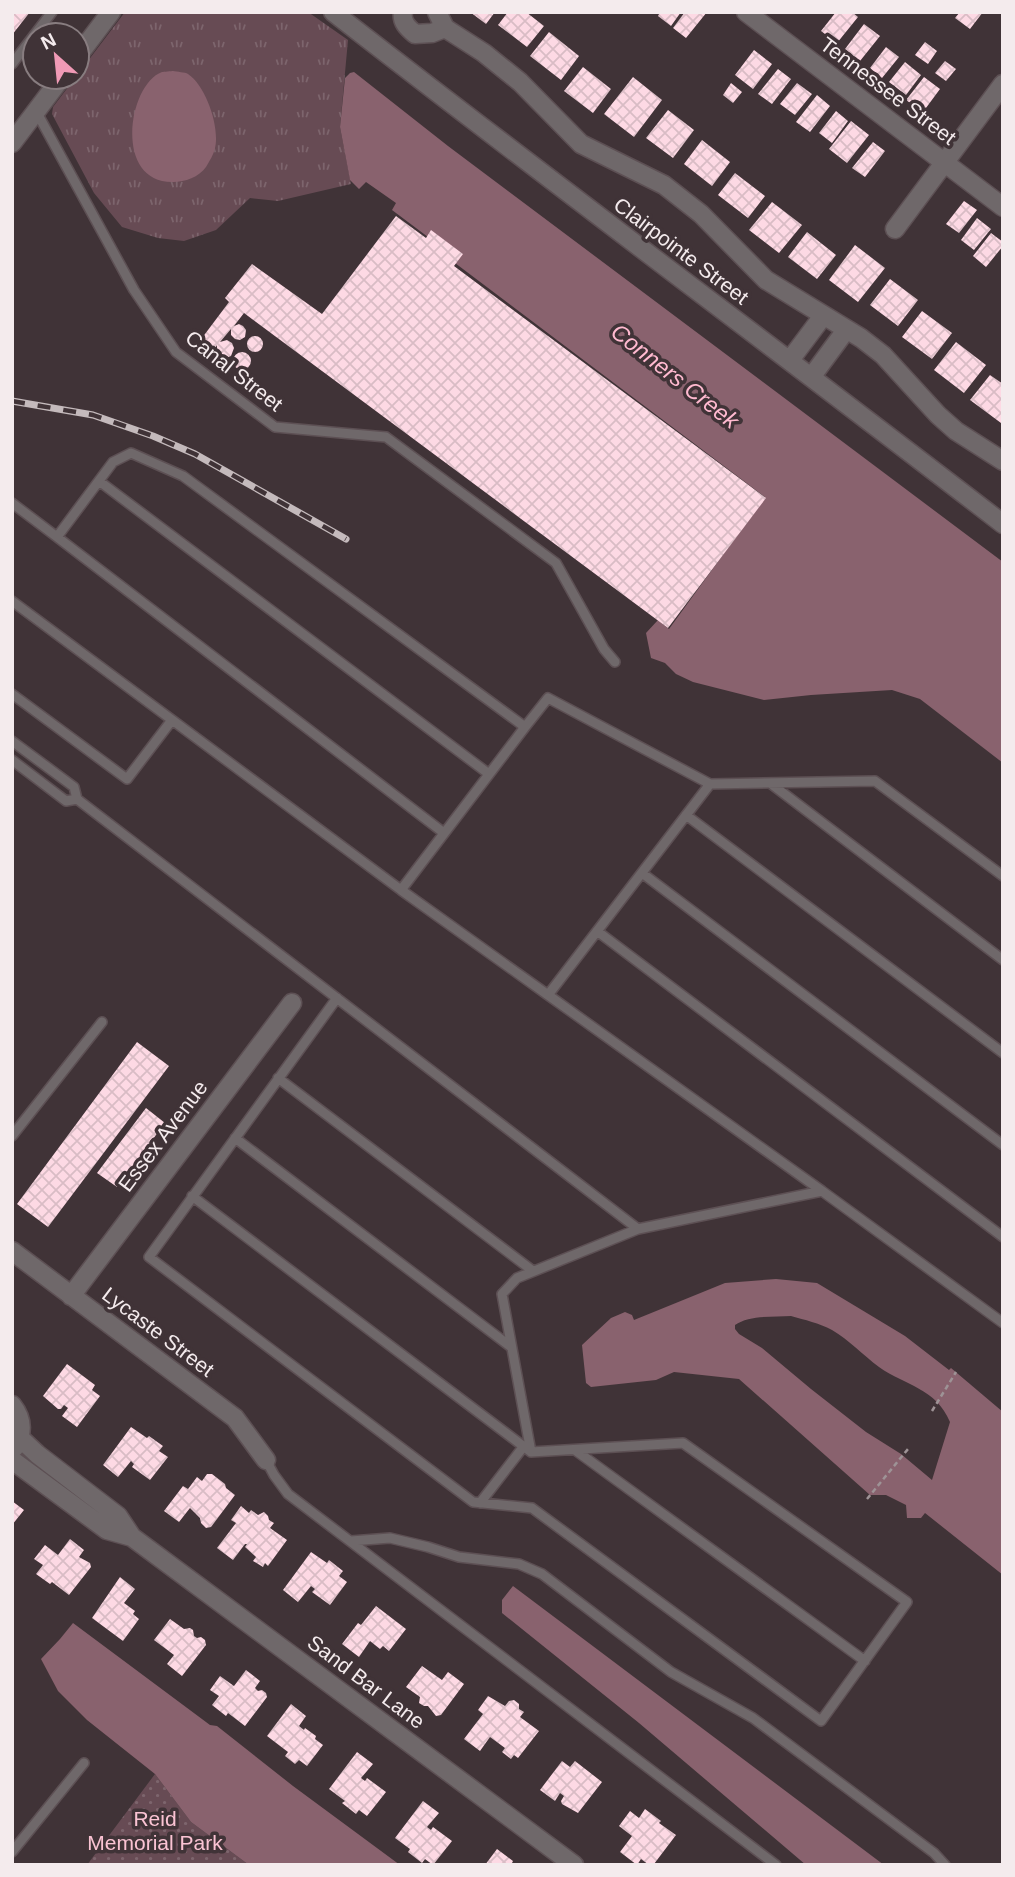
<svg xmlns="http://www.w3.org/2000/svg" width="1015" height="1877" font-family="Arial,sans-serif">
<style>
.grass{fill:url(#grass-tufts)}
.park{fill:url(#park-dots)}
.water{fill:#89626e;fill-rule:evenodd}
.building{fill:url(#building-cross-hatch)}
.lines{fill:none;stroke-linecap:round;stroke-linejoin:round}
.service-casing{stroke:#5d5054;stroke-width:12}
.minor-casing{stroke:#5d5054;stroke-width:21}
.tertiary-casing{stroke:#5d5054;stroke-width:21}
.path{stroke:#9e9396;stroke-width:2.5;stroke-dasharray:5 3.5;stroke-linecap:butt}
.service{stroke:#6f686a;stroke-width:9}
.minor{stroke:#6f686a;stroke-width:18}
.tertiary{stroke:#6f686a;stroke-width:18}
.rail-casing{stroke:#c4babc;stroke-width:7}
.rail{stroke:#403337;stroke-width:4.5;stroke-dasharray:13;stroke-linecap:butt}
.labels{text-anchor:middle;stroke-width:7;stroke-linejoin:round;paint-order:stroke}
.street-label{font-size:21px;fill:#f4ebed;stroke:#403337}
.park-label{font-size:21px;fill:#fac3d3;stroke:#403337}
.water-label{font-size:23px;font-style:italic;fill:#ffbad0;stroke:#403337}
</style>
<defs>
<pattern id="grass-tufts" width="24" height="20" patternUnits="userSpaceOnUse" patternTransform="scale(1.75)"><rect width="24" height="20" fill="#674b54"/><path d="M3 7l-1-3M5 7V3M7 7l1-3M15 17l-1-3M17 17v-4M19 17l1-3" fill="none" stroke="#7d656d"/></pattern>
<pattern id="park-dots" width="8" height="8" patternUnits="userSpaceOnUse" patternTransform="scale(1.75)"><rect width="8" height="8" fill="#674b54"/><path d="M2 2h.1M6 6h.1" fill="none" stroke="#7d656d" stroke-width="1.8" stroke-linecap="round"/></pattern>
<pattern id="building-cross-hatch" width="8" height="8" patternUnits="userSpaceOnUse" patternTransform="scale(1.75)"><rect width="8" height="8" fill="#fdd9e4"/><path d="M0 0l8 8M0 8l8-8" fill="none" stroke="#d9bcc5"/></pattern>
</defs>
<rect width="100%" height="100%" fill="#403337"/>
<path class="grass" d="M125,12H308L348,40L340,127L351,184L278,201L250,198L216,230L184,241L158,238L122,227L94,193L52,114L53,107Z"/>
<path class="park" d="M155,1774L191,1822L249,1865H87Z"/>
<path class="water" d="M173,71C177,72 185,72 188,74C206,86 220,127 215,148C214,154 209,162 206,167C199,177 185,182 173,182C113,183 128,84 162,72C163,72 172,71 173,71Z
M354,72L448,146L1003,562V763L920,699L892,690L811,695L764,700L693,682L676,674L665,663L651,658L646,633L658,620L669,629L765,497L455,263L428,237L392,210L396,203L366,182L359,189L350,180L340,127L345,78L350,73Z
M776,1279L817,1283L905,1336L949,1370L951,1368L1003,1412V1575L925,1513L921,1518H907L906,1505L886,1495H870L739,1379L674,1372L656,1380L591,1387L586,1383L582,1345L611,1318L625,1312L632,1315L634,1320L725,1283ZM791,1316C805,1320 819,1323 832,1330C849,1340 863,1355 879,1367C906,1386 936,1388 950,1422L932,1480L901,1454L866,1432L811,1389L762,1348L739,1334L735,1329V1325C749,1315 774,1317 791,1316Z
M513,1586L884,1865H806L639,1723L502,1613V1600Z
M73,1623L210,1725L217,1726L293,1786L400,1865H249L191,1822L155,1774L87,1720L58,1691L41,1659L60,1639Z"/>
<path class="building" d="M12,12H30L12,35Z
M470,12H495L486,24Z
M508,12H526L544,26L527,47L498,25Z
M660,12H681L671,26L658,16Z
M685,12H707L686,38L673,28Z
M836,12H852L858,17L837,43L821,31Z
M960,12H983L970,29L955,18Z
M864,24L880,36L860,61L845,49Z
M549,32L579,56L561,80L530,56Z
M925,42L937,51L928,64L915,55Z
M886,47L899,57L882,78L870,68Z
M754,50L772,64L753,89L735,75Z
M945,61L956,69L946,81L935,73Z
M905,62L921,75L906,95L889,82Z
M583,67L611,89L593,113L564,91Z
M778,69L791,79L772,104L758,94Z
M633,77L662,100L634,137L604,114Z
M924,77L940,89L923,112L906,100Z
M731,83L742,92L733,103L723,95Z
M797,83L812,94L795,115L780,104Z
M817,95L830,106L810,132L796,122Z
M668,110L694,130L673,158L646,138Z
M836,111L848,121L832,143L819,133Z
M851,121L869,135L847,163L829,149Z
M702,140L730,162L712,186L684,164Z
M873,142L885,151L865,177L852,168Z
M735,173L765,196L748,218L718,195Z
M964,201L977,210L959,233L946,224Z
M772,202L802,225L779,253L749,230Z
M396,216L426,238L431,230L463,254L454,266L766,498L668,628L244,313L234,326L239,324L243,326L246,330L245,337L240,340L235,339L231,335V329L220,342L227,340L232,343L234,348L231,356L226,358L220,356L217,351V345L213,352L199,342L229,302L225,298L252,264L322,314Z
M977,218L991,229L974,250L961,240Z
M807,232L836,255L817,279L788,257Z
M991,233L1003,242V246L986,267L973,256Z
M855,245L885,268L858,302L829,280Z
M890,279L918,300L898,326L870,305Z
M922,311L952,333L932,359L902,337Z
M247 344a8 8 0 1 1 16 0a8 8 0 1 1-16 0Z
M956,342L986,365L964,393L934,370Z
M233 361a9 9 0 1 1 18 0a9 9 0 1 1-18 0Z
M990,375L1003,384V421L1001,423L970,400Z
M137,1042L169,1066L48,1227L17,1204Z
M146,1108L165,1123L117,1187L97,1173Z
M67,1364L95,1385L92,1390L100,1396L77,1427L62,1416L68,1408L64,1405L61,1409H58L43,1396Z
M131,1427L147,1438L149,1436L163,1446L159,1451L168,1457L150,1480L132,1467L134,1464L131,1461L118,1477L103,1465Z
M207,1474H212L225,1484L226,1488L235,1495L211,1527L206,1528L201,1523L200,1518L190,1508L179,1522L164,1511L183,1486L188,1489L197,1477L202,1481Z
M12,1501L24,1510L12,1525Z
M241,1506L249,1513L251,1510L258,1515L264,1512L268,1516L269,1520L274,1523L270,1528L287,1540L268,1566L265,1563L263,1567L253,1561L256,1557L245,1547L247,1544H245L233,1560L217,1548L236,1523L231,1520Z
M70,1539L84,1550L79,1557L90,1563L91,1567L69,1595L52,1582L50,1584L36,1574L43,1565L34,1559L45,1545L58,1555Z
M311,1552L327,1563L329,1560L343,1571L339,1576L347,1582L330,1605L312,1592L315,1589L311,1586L298,1602L283,1590Z
M120,1577L135,1589L124,1603L135,1611L133,1614L139,1619L123,1641L92,1618Z
M376,1606L406,1629L389,1651L383,1646L380,1649L370,1641L359,1657L342,1644L358,1623L361,1625Z
M170,1619L184,1629L190,1628L193,1630L194,1636L197,1638L201,1637L205,1640L206,1645L182,1676L167,1664L174,1655L154,1640Z
M422,1666L442,1680L448,1672L464,1684L441,1715L436,1716L428,1706H424L419,1703L420,1697L406,1687Z
M246,1670L260,1681L255,1688L258,1691L262,1690L266,1693L267,1697L245,1726L228,1713L226,1716L212,1705L219,1696L210,1690L220,1676L234,1686Z
M488,1696L505,1706L509,1701L514,1700L519,1704V1709L524,1712L520,1717L539,1731L518,1758L514,1755L511,1759L502,1752L505,1748L490,1737L480,1751L464,1739L483,1714L478,1710Z
M291,1704L306,1716L299,1726L304,1730L305,1728L316,1736L315,1739L323,1745L307,1766L299,1760L295,1764L285,1756L288,1752L267,1736Z
M357,1752L373,1764L361,1778L365,1781L367,1778L386,1792L367,1816L359,1810L356,1814L342,1803L345,1801L329,1789Z
M562,1761L570,1767L575,1761L602,1782L578,1813L562,1804L561,1801L564,1796L560,1793L555,1801L540,1790Z
M423,1801L439,1813L427,1827L431,1830L433,1827L452,1841L433,1865L425,1859L422,1863L408,1852L410,1849L395,1838Z
M645,1809L661,1821L659,1823L676,1835L654,1864L649,1865L641,1859L637,1865L620,1852L632,1836L619,1826L630,1811L639,1818Z
M497,1849L513,1861L511,1865H485Z"/>
<g class="lines">
<defs>
<path id="service" d="M12,64L52,12
M36,111L134,290L176,352L275,427L386,437L556,563L604,649L615,662
M99,481L489,774
M12,503L57,537L113,462L131,453L183,476L525,727L548,698L710,784L875,781L1003,876
M57,537L444,833
M12,601L401,890L525,727
M12,694L127,779L172,720
M12,741L74,787L77,799L66,801L12,760
M770,783L1003,960
M710,784L548,995L822,1191
M77,799L638,1229L822,1191L1003,1323
M686,815L1003,1053
M642,873L1003,1145
M401,890L548,995
M597,931L1003,1237
M337,998L149,1257L473,1502L532,1508L821,1721L907,1602L683,1443L531,1452L502,1294L517,1278L638,1229
M278,1078L533,1271
M12,1136L102,1022
M235,1138L511,1347
M192,1196L531,1452
M575,1450L865,1661
M266,1460L274,1475L288,1494L776,1865
M480,1503L524,1446
M351,1541L390,1538L428,1547L459,1557L519,1564L542,1574L671,1672L753,1718L934,1853L945,1865
M12,1852L84,1763"/>
<path id="minor" d="M333,12C555,185 780,352 1003,524
M403,12C401,22 408,28 415,34L432,33L445,28
M437,12L445,28L484,53L520,82L581,144L664,185L701,214L766,280L861,338L883,355L938,415L956,431L1003,461
M746,12L1003,207
M895,229L1003,84
M790,360L823,316
M812,376L846,330
M12,1251L235,1418L266,1460
M71,1296L292,1003
M12,1405C23,1419 23,1433 15,1447
M20,1438L37,1454L118,1516L132,1537L574,1865
M12,1460L107,1530L132,1537"/>
<path id="tertiary" d="M77,57L111,12
M12,143L62,77"/>
</defs>
<use href="#service" class="service-casing"/>
<use href="#minor" class="minor-casing"/>
<use href="#tertiary" class="tertiary-casing"/>
<path class="path" d="M932,1411L956,1372
M867,1499L908,1449"/>
<use href="#service" class="service"/>
<use href="#minor" class="minor"/>
<use href="#tertiary" class="tertiary"/>
<defs>
<path id="rail" d="M12,401L93,415L153,436L195,454L346,539"/>
</defs>
<use href="#rail" class="rail-casing"/>
<use href="#rail" class="rail"/>
</g>
<g class="labels">
<g class="street-label">
<text transform="translate(888 91) rotate(37)" y="7">Tennessee Street</text>
<text transform="translate(681 251) rotate(37)" y="7">Clairpointe Street</text>
<text transform="translate(234 371) rotate(38)" y="7">Canal Street</text>
<text transform="translate(163 1136) rotate(-53)" y="7">Essex Avenue</text>
<text transform="translate(158 1332) rotate(37)" y="7">Lycaste Street</text>
<text transform="translate(366 1682) rotate(37)" y="7">Sand Bar Lane</text>
</g>
<g class="park-label">
<text x="155" y="1826">Reid<tspan x="155" dy="24">Memorial Park</tspan></text>
</g>
<g class="water-label">
<text transform="translate(675 376) rotate(38)" y="8">Conners Creek</text>
</g>
</g>
<rect width="1015" height="1877" fill="none" stroke="#f4ebed" stroke-width="28"/>
<g transform="translate(56 56) rotate(333)"><circle r="33" fill="#403337" stroke="#887d80" stroke-width="2"/>
<path d="M0-5L12 26L0 18L-12 26Z" fill="#f09ab6"/>
<text y="-10" font-size="19" font-weight="bold" text-anchor="middle" fill="#f4ebed">N</text>
</g>
</svg>
